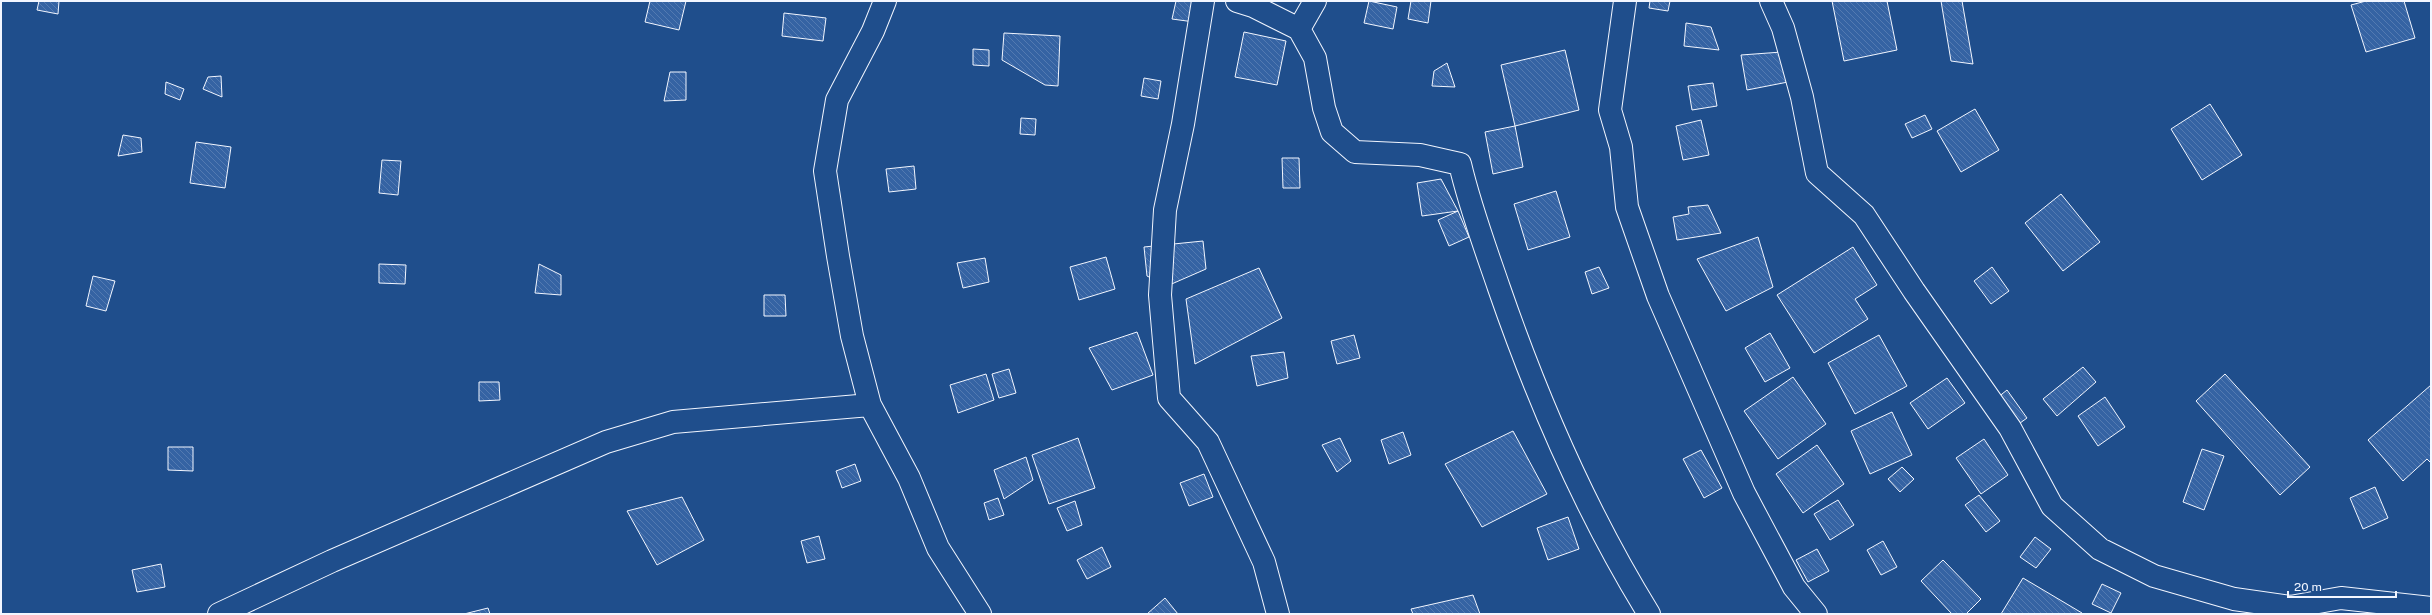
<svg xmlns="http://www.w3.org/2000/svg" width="2432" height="615" font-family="'Public Sans',sans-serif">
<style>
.building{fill:url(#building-back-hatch);stroke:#f2f6ff}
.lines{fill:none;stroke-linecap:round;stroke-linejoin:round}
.minor-casing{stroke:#f2f6ff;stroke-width:24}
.minor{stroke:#1f4e8c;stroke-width:22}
</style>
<defs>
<pattern id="building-back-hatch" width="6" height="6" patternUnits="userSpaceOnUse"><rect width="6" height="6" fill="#3563a3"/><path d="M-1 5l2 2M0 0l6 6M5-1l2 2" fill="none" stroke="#537ab1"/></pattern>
</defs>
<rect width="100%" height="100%" fill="#1f4e8c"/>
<path class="building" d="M39,1H59L58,14L37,10Z
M650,1H686L679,30L645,22Z
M1176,1H1212L1209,24L1172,19Z
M1369,1L1397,7L1393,29L1364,23Z
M1411,1H1431L1428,23L1408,19Z
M1650,1H1670L1668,11L1649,8Z
M1832,1H1887L1897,50L1844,61Z
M1941,1H1962L1973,64L1951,61Z
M2366,1H2404L2415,38L2366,52L2351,5Z
M784,13L826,18L823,41L782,36Z
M1686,23L1711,27L1719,50L1684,46Z
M1244,32L1286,41L1277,85L1235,77Z
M1004,33L1060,36L1058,86L1045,85L1002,60Z
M973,49L989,50V66L973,65Z
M1565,50L1579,110L1515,126L1501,65Z
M1782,52L1788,82L1747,90L1741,55Z
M1447,63L1455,87L1432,86L1434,71Z
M670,72H686V100L664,101Z
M221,76L222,97L203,89L208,77Z
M1144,78L1161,81L1158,99L1141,96Z
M166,82L184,89L180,100L165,94Z
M1713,83L1717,106L1692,110L1688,86Z
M2210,104L2242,155L2202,180L2171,129Z
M1975,109L1999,150L1961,172L1937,131Z
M1925,115L1932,129L1912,138L1905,124Z
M1021,118L1036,119L1035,135L1020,134Z
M1701,120L1709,155L1683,160L1676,126Z
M1515,126L1523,167L1493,174L1485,132Z
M123,135L141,138L142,152L118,156Z
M196,142L231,147L225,188L190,183Z
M1282,158H1299L1300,188H1283Z
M382,160L401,161L398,195L379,193Z
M914,166L916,189L889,192L886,169Z
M1441,179L1458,211L1422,216L1417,183Z
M1556,191L1570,237L1528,250L1514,204Z
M2061,194L2100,242L2063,271L2025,223Z
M1708,205L1721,233L1677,240L1673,217L1689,214L1688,207Z
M1458,211L1469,237L1449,246L1438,220Z
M1758,237L1773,287L1726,311L1697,259Z
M1203,241L1206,269L1167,286L1147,276L1144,247Z
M1853,247L1877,285L1855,299L1868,319L1814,353L1777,295Z
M1106,257L1115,289L1079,300L1070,267Z
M985,258L989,282L963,288L957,263Z
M379,264L406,265L405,284L379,283Z
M539,264L561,275V295L535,293Z
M1599,267L1609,288L1592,294L1585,272Z
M1992,267L2009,291L1991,304L1974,281Z
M1259,268L1282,318L1195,364L1186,299Z
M93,276L115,281L106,311L86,306Z
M764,295H785L786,316H764Z
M1137,332L1153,375L1112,390L1089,348Z
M1770,333L1790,368L1765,382L1745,348Z
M1354,335L1360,358L1337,364L1331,341Z
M1879,335L1907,386L1855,414L1828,363Z
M1284,352L1288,378L1257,386L1251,356Z
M2083,367L2096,382L2057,416L2043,399Z
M1009,369L1016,393L999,398L992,374Z
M986,374L994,400L958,413L950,385Z
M2225,374L2310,467L2280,495L2196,401Z
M1793,377L1826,424L1778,459L1744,411Z
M1947,378L1965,403L1928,429L1910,403Z
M479,382H499L500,400L479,401Z
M2431,385V463L2427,459L2403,481L2368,440Z
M2007,390L2027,418L2016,426L1997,398Z
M2105,397L2125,427L2098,446L2078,416Z
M1892,412L1912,455L1870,474L1851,431Z
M1513,431L1547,494L1482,527L1445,464Z
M1403,432L1411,455L1389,464L1381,440Z
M1078,438L1095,488L1049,504L1032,455Z
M1340,438L1351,461L1337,472L1322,445Z
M1984,439L2008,475L1981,494L1956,458Z
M1817,445L1844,484L1803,513L1776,474Z
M168,447H193V471L168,470Z
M2202,449L2224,456L2204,510L2183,502Z
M1701,450L1722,488L1704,498L1683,459Z
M1026,457L1033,480L1004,499L994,470Z
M855,464L861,481L842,488L836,471Z
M1902,467L1914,479L1900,492L1888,479Z
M1204,474L1213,497L1189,506L1180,483Z
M2375,487L2388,518L2363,529L2350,498Z
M1979,495L2000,521L1986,532L1965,505Z
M682,497L704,540L657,565L627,511Z
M998,498L1004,515L989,520L984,503Z
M1838,500L1854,525L1830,540L1814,514Z
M1075,501L1082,525L1067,531L1057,508Z
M1568,517L1579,549L1548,560L1537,528Z
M819,536L825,559L807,563L801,541Z
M2035,537L2051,549L2036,568L2020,557Z
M1883,541L1897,567L1881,575L1867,550Z
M1102,547L1111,567L1087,579L1077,560Z
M1817,549L1829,571L1808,582L1796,560Z
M1943,560L1981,599L1966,614H1952L1921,581Z
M161,564L165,587L137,592L132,570Z
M2023,578L2082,613L2081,614H2001Z
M2102,584L2121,593L2111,613L2092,604Z
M1473,595L1480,614H1413L1411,609Z
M1165,598L1178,614H1147Z
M488,608L490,614H464Z"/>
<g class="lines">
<defs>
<path id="minor" d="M885,1L873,31L837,100L825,171L838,256L852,336L870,405L909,478L938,548L980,614
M1203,1L1183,124L1165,210L1160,295L1169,398L1208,442L1264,562L1278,614
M1237,1L1253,6L1299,29L1315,58L1324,108L1332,132L1355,152L1420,155L1460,164C1470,207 1485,247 1499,288C1538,401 1586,512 1649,614
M1625,1L1610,110L1621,147L1627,207L1658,296L1744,493L1794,587L1816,614
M1771,1L1783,28L1802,97L1817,173L1864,215L1914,291L2010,428L2052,506L2100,549L2154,576L2234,599L2290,607L2341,598L2431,608
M1299,29L1315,1
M219,614L332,561L606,442L673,422L870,405"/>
</defs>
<use href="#minor" class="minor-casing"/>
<use href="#minor" class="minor"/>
</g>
<rect width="2432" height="615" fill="none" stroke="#f2f6ff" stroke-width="4"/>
<path d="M2288 591v6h108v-6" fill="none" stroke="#f2f6ff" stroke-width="2"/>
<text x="2294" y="591" font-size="12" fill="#f2f6ff" stroke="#1f4e8c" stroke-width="3" paint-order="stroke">20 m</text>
</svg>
